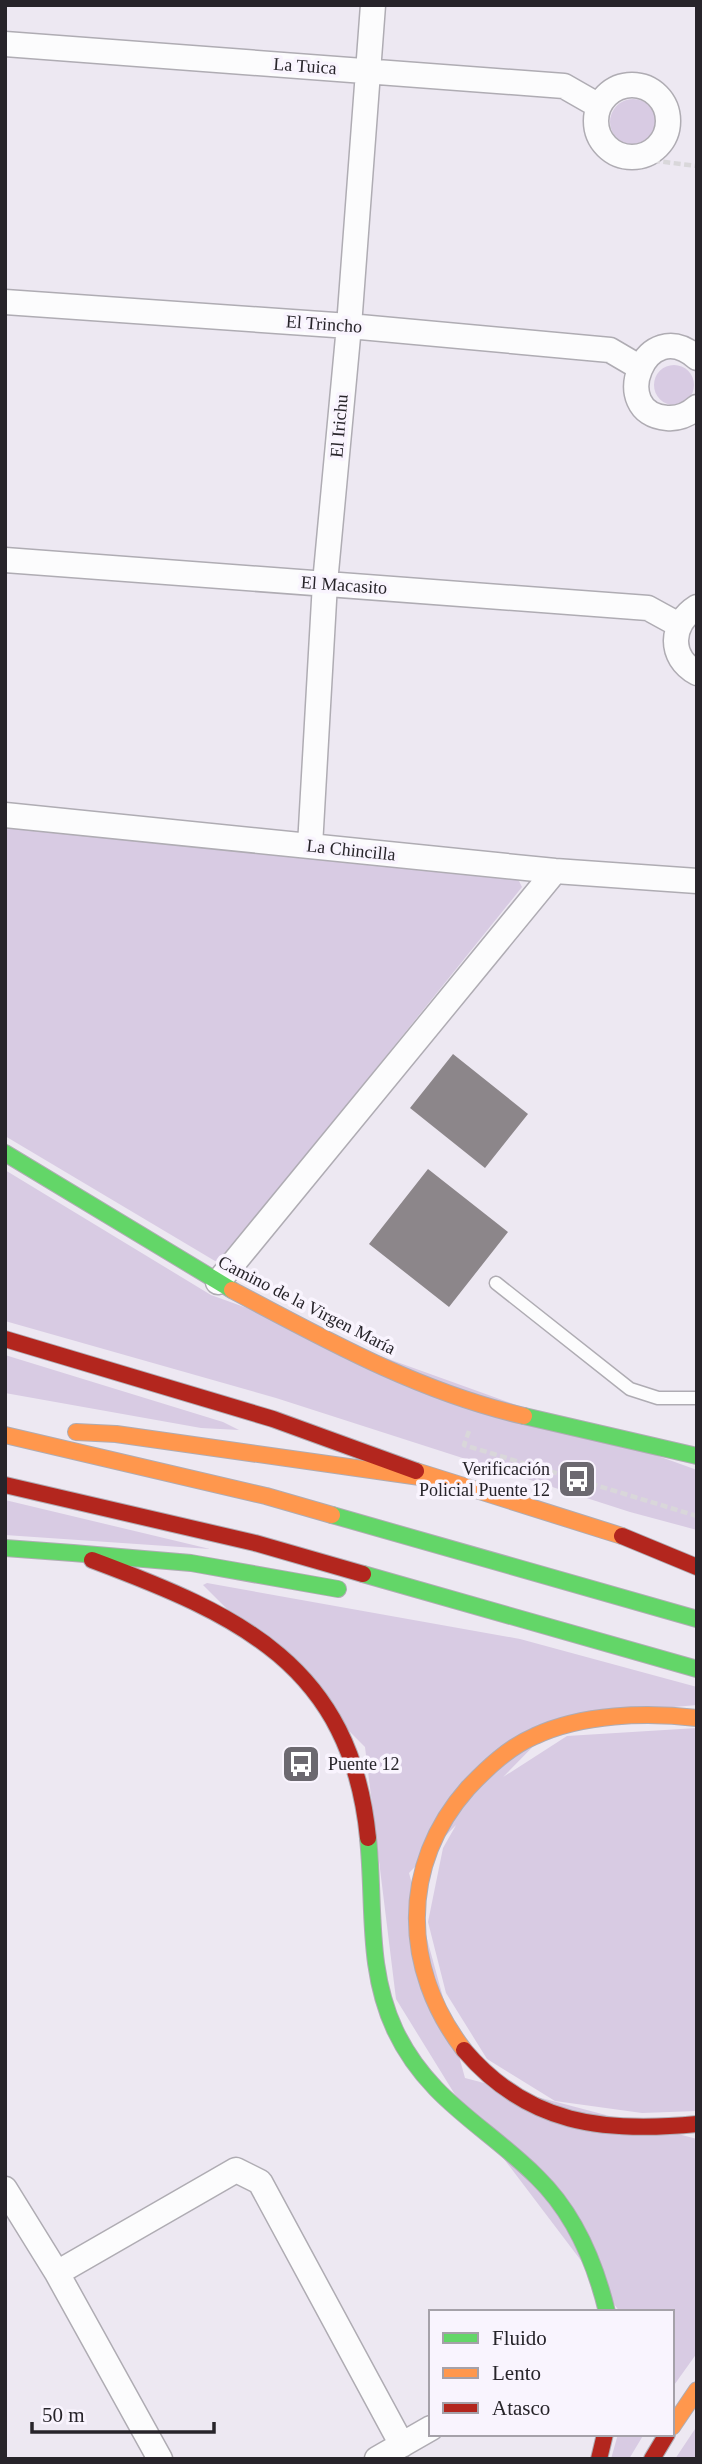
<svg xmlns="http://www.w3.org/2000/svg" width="702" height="2464" font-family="Georgia,serif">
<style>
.green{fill:#d8cbe3}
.building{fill:#8c868a}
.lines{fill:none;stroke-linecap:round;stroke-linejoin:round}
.lane-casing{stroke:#afacb3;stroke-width:15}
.street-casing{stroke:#afacb3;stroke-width:27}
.fast-casing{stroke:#afacb3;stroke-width:18}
.slow-casing{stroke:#afacb3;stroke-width:18}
.jam-casing{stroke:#afacb3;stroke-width:18}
.path{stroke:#d9d7da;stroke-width:4.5;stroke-dasharray:7 3.5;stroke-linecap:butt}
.lane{stroke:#fcfcfd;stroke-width:12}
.street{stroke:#fcfcfd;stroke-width:24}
.fast{stroke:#63d668;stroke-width:16}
.slow{stroke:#ff974d;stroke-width:16}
.jam{stroke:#b3261e;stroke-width:16}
.labels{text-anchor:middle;stroke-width:7;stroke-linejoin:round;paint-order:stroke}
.street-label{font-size:18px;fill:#27242a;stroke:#f9f4fe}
.poi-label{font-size:18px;fill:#27242a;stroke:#f9f4fe;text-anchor:end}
</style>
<rect width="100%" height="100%" fill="#ede8f2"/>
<path class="green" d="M610 122a23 23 0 1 1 46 0a23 23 0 1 1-46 0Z
M654 385a20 20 0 1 1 40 0a20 20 0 1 1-40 0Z
M5,828L512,877L519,881L522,887L222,1260L215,1261L5,1136Z
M5,1170L211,1295L697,1470V1530L630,1512L276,1398L5,1321Z
M5,1355L223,1422L239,1430L201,1428L5,1393Z
M5,1500L210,1549L5,1535Z
M207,1583L520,1639L697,1687V1705L562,1717L409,1873L465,2078L697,2139V2353L672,2388V2312H620L454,2093L396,1999L365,1747L203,1585Z
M697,1728V2111L642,2113L555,2101L487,2059L446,1993L428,1922L443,1848L472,1797L567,1736Z
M697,2426V2459H675Z
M618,2434H644L629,2459H611Z"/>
<path class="building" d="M453,1054L528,1114L485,1168L410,1108Z
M428,1169L508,1232L449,1307L369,1244Z"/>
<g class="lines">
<defs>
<path id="lane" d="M496,1283L630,1389L658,1398H697"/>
<path id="street" d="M5,44L564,86L599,106
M596 121a36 36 0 1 1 72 0a36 36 0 1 1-72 0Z
M5,302L349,326L610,350L639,367
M697,358C645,312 607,414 667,418C679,419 688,415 697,407
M5,560L648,608L679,625
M697,607C670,624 668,657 697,673
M5,815L555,871L697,881
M310,846L325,583L349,326L373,5
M218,1282L555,871
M5,2189L57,2273L160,2459
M57,2273L236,2170L260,2182L402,2445
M377,2459L431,2428"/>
<path id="fast" d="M5,1153L232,1290
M524,1416L697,1456
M332,1515L697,1619
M5,1548L73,1553
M73,1553L191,1563L338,1589
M363,1574L697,1669
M368,1838C375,1904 366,1968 395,2030C428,2100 486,2126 537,2177C575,2214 595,2262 607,2312"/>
<path id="slow" d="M232,1290C326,1340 419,1392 524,1416
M76,1432L116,1434L441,1480
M5,1435L266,1496L332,1515
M416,1471L622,1536
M464,2050C402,1969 399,1866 468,1788C487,1768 509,1747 535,1736C582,1714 646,1712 697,1718
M672,2427L697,2390"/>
<path id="jam" d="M5,1339L273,1419L416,1471
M5,1485L255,1543L363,1574
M622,1536L697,1567
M92,1560C239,1615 351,1665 368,1838
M464,2050C528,2125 604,2133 697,2124
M599,2459L605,2434
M652,2459L667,2434"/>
</defs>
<use href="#lane" class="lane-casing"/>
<use href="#street" class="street-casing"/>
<use href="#fast" class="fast-casing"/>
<use href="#slow" class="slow-casing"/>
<use href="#jam" class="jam-casing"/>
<path class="path" d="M632,158L697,166
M469,1431L464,1445L697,1516"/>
<use href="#lane" class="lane"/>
<use href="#street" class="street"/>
<use href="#fast" class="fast"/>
<use href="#slow" class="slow"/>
<use href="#jam" class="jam"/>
</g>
<defs>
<symbol id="bus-square" viewBox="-11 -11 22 22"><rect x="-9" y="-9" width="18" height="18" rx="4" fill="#6c6970" stroke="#f9f4fe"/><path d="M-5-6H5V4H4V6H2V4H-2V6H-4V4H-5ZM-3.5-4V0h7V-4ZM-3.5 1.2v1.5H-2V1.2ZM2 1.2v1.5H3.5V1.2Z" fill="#fff"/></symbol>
</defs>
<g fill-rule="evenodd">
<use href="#bus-square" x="555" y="1457" width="44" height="44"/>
<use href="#bus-square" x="279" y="1742" width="44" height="44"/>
</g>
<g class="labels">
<g class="street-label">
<text transform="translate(305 66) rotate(4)" y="6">La Tuica</text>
<text transform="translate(324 324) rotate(4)" y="6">El Trincho</text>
<text transform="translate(339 426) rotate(-85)" y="6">El Irichu</text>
<text transform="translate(344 585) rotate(4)" y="6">El Macasito</text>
<text transform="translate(351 850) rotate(6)" y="6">La Chincilla</text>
<text transform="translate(307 1305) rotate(27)" y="6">Camino de la Virgen María</text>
</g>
<g class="poi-label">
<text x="550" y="1475">Verificación<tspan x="550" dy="21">Policial Puente 12</tspan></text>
<text x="328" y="1770" text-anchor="start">Puente 12</text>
</g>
</g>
<rect width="702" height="2464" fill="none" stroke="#27242a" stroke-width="14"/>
<rect x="429" y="2310" width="245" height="126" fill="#f9f4fe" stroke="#a5a1a9" stroke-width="2"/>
<rect x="443" y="2333" width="35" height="10" fill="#63d668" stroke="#a5a1a9" stroke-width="2"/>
<text x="492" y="2345" font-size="21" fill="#27242a">Fluido</text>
<rect x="443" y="2368" width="35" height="10" fill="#ff974d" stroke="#a5a1a9" stroke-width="2"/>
<text x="492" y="2380" font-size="21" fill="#27242a">Lento</text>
<rect x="443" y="2403" width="35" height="10" fill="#b3261e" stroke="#a5a1a9" stroke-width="2"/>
<text x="492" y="2415" font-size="21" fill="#27242a">Atasco</text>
<path d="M32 2422v10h182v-10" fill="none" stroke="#27242a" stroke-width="3.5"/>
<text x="42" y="2422" font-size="21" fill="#27242a" stroke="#f9f4fe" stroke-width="5" paint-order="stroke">50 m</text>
</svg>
